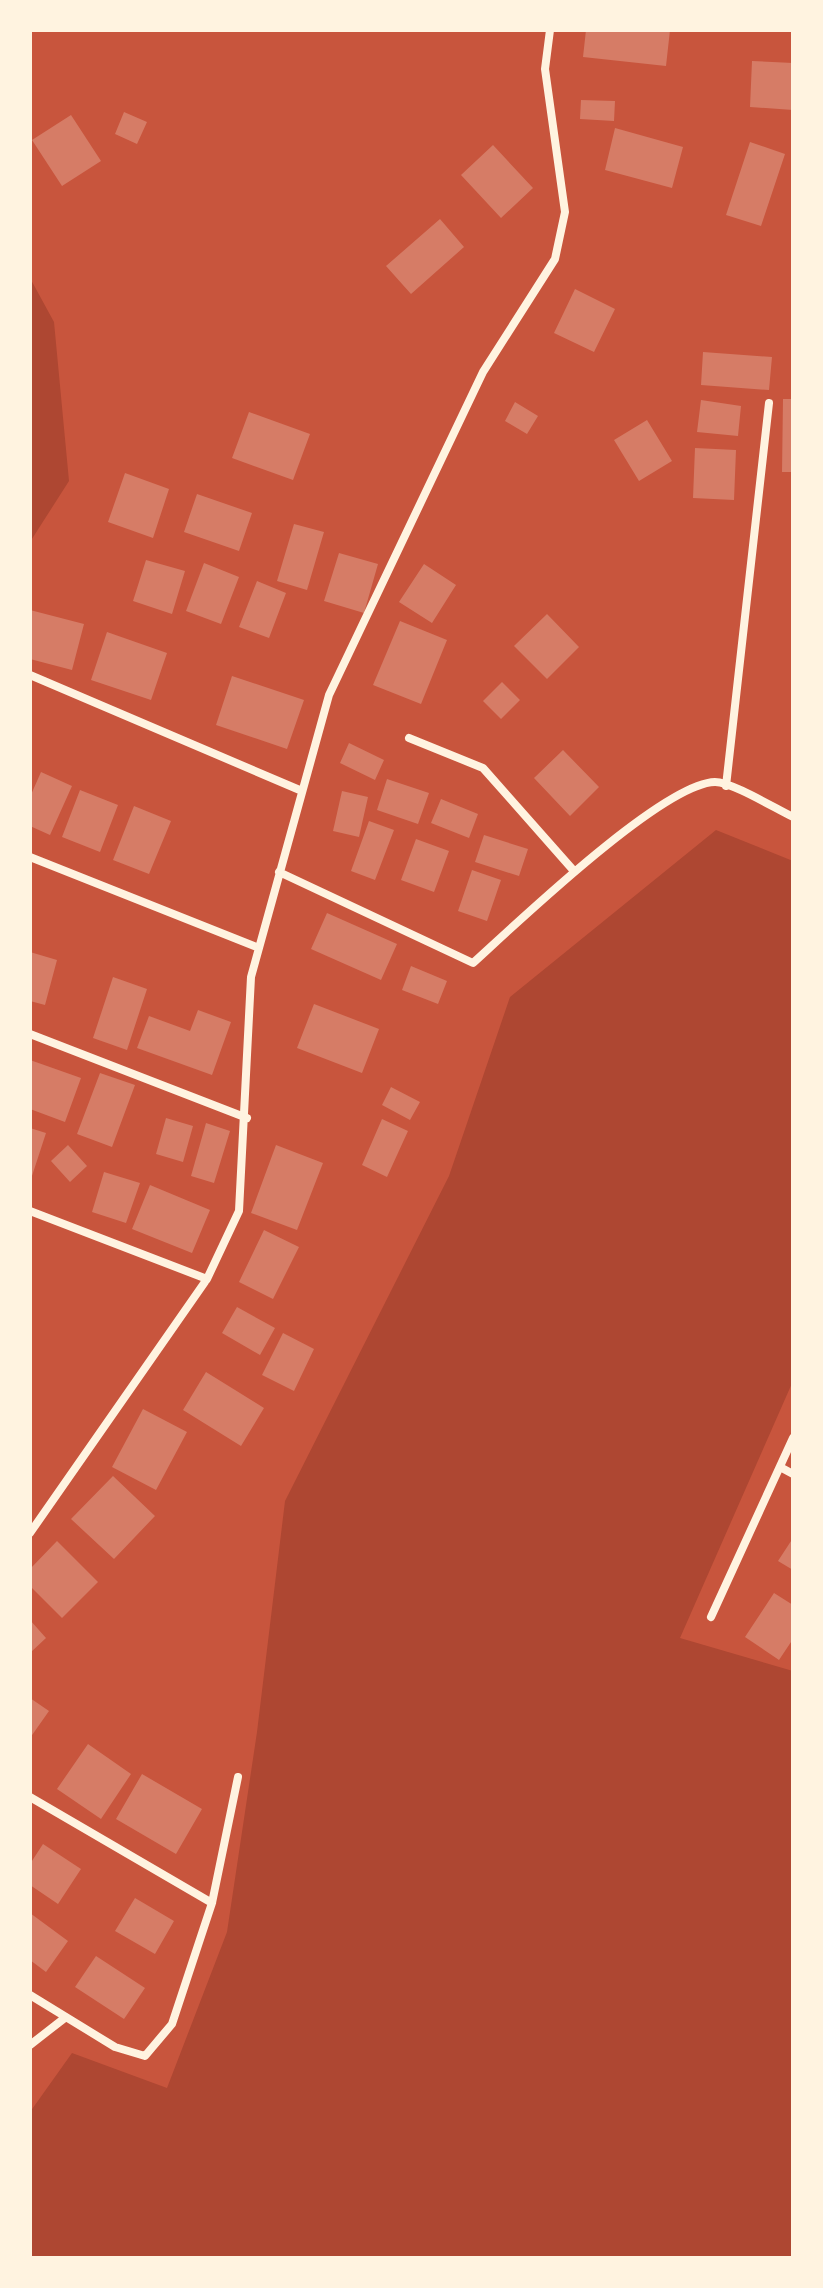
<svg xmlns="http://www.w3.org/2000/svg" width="823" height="2288" font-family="Mulish,sans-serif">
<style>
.green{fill:#ae4732}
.building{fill:#d67c66}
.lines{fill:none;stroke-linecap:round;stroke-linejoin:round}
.minor{stroke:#fff3e0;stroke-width:8}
</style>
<rect width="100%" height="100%" fill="#c8553d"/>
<path class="green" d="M30,278L54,322L69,481L30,542Z
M716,830L793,861V1381L680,1638L793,1671V2258H30V2112L72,2053L167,2088L227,1932L257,1732L285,1501L449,1176L510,997Z"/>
<path class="building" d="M586,30H670L666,66L583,57Z
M752,61L793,63V110L750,107Z
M581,100L615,101L614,121L580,119Z
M124,112L147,122L137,144L115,134Z
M71,115L101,161L62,186L32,140Z
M615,128L683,147L672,188L605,170Z
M750,142L785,154L761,226L726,215Z
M493,145L533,188L501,218L461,175Z
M440,219L464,247L411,294L386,266Z
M575,289L615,309L594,352L554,333Z
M703,352L772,357L769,390L701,385Z
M783,399H793V472H782Z
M701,400L741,406L738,436L697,432Z
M515,402L538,416L527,434L505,421Z
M249,412L310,434L293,480L232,458Z
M647,420L672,461L639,481L614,440Z
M695,448L736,450L734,500L693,498Z
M125,473L169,489L153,538L108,522Z
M197,494L252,513L239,551L184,532Z
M294,524L324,532L307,590L277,581Z
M339,553L378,564L364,613L324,601Z
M146,560L185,571L172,614L133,601Z
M204,563L239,577L221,624L186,611Z
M424,564L456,585L432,623L399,602Z
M257,581L286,593L269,638L239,627Z
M30,610L84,624L72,670L30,659Z
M547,614L579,647L547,679L514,646Z
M400,621L447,640L421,704L373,685Z
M107,632L167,653L151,700L91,680Z
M232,676L304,700L287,749L216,725Z
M502,682L520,700L501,719L483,701Z
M349,743L384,760L375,780L340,763Z
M563,750L599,787L570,816L534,778Z
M41,772L72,786L50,835L30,826V797Z
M387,779L429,793L418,824L377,810Z
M80,790L118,805L100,852L62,837Z
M342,791L368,797L359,837L333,831Z
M441,799L478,814L469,838L431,823Z
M134,806L171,821L149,874L113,860Z
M369,821L394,830L375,880L351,871Z
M484,835L528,849L519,876L475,862Z
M416,839L449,851L434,892L401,880Z
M472,870L501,880L487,921L458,911Z
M327,913L397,944L381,980L311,949Z
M30,952L57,960L45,1005L30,1001Z
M411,966L447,981L438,1004L402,990Z
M113,977L147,989L127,1050L93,1038Z
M314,1004L379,1029L362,1073L297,1048Z
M198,1010L231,1022L212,1075L137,1048L149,1016L190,1031Z
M30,1060L81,1078L65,1122L30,1109Z
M100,1073L135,1085L112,1147L77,1134Z
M391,1087L420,1102L410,1120L382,1105Z
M166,1118L193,1126L183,1162L156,1154Z
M382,1119L408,1131L387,1177L362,1165Z
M206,1123L230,1131L214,1183L191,1176Z
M30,1128L46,1133L31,1179H30Z
M68,1145L87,1166L70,1182L51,1161Z
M276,1145L323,1163L297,1230L251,1213Z
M104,1172L140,1183L126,1223L92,1212Z
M150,1185L210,1210L192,1253L132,1229Z
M264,1230L299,1247L273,1299L239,1282Z
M237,1307L275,1328L260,1355L222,1333Z
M283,1333L314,1349L294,1391L262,1375Z
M206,1372L264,1408L241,1446L183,1410Z
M143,1409L187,1432L156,1490L112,1467Z
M113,1476L155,1516L114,1559L71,1519Z
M793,1538V1570L778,1561Z
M57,1541L98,1582L62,1618L30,1586V1569Z
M774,1593L793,1605V1639L779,1660L745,1637Z
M30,1620L46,1638L30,1653Z
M30,1698L49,1711L30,1738Z
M88,1744L131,1774L101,1819L57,1789Z
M142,1774L202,1809L176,1854L116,1819Z
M43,1844L81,1869L58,1904L30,1885V1864Z
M135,1898L174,1921L155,1954L115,1931Z
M30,1913L68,1941L46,1972L30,1960Z
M96,1956L145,1988L124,2019L75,1987Z"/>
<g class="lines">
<path class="minor" d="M30,675L302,791
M409,738L483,768L574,871
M726,786L769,403
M30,857L259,948
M279,872L473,963C516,924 663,783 715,782C732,782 776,809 793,817
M30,1034L247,1118
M30,1211L207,1279
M780,1467L793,1474
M30,1533L207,1279L239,1211L251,977L329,695L483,372L555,259L565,212L545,69L550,30
M711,1617L793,1438
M30,1797L212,1903
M30,1995L115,2047L145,2056L172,2024L212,1903L238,1777
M30,2045L66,2017"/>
</g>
<rect width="823" height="2288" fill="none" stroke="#fff3e0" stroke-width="64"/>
</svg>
